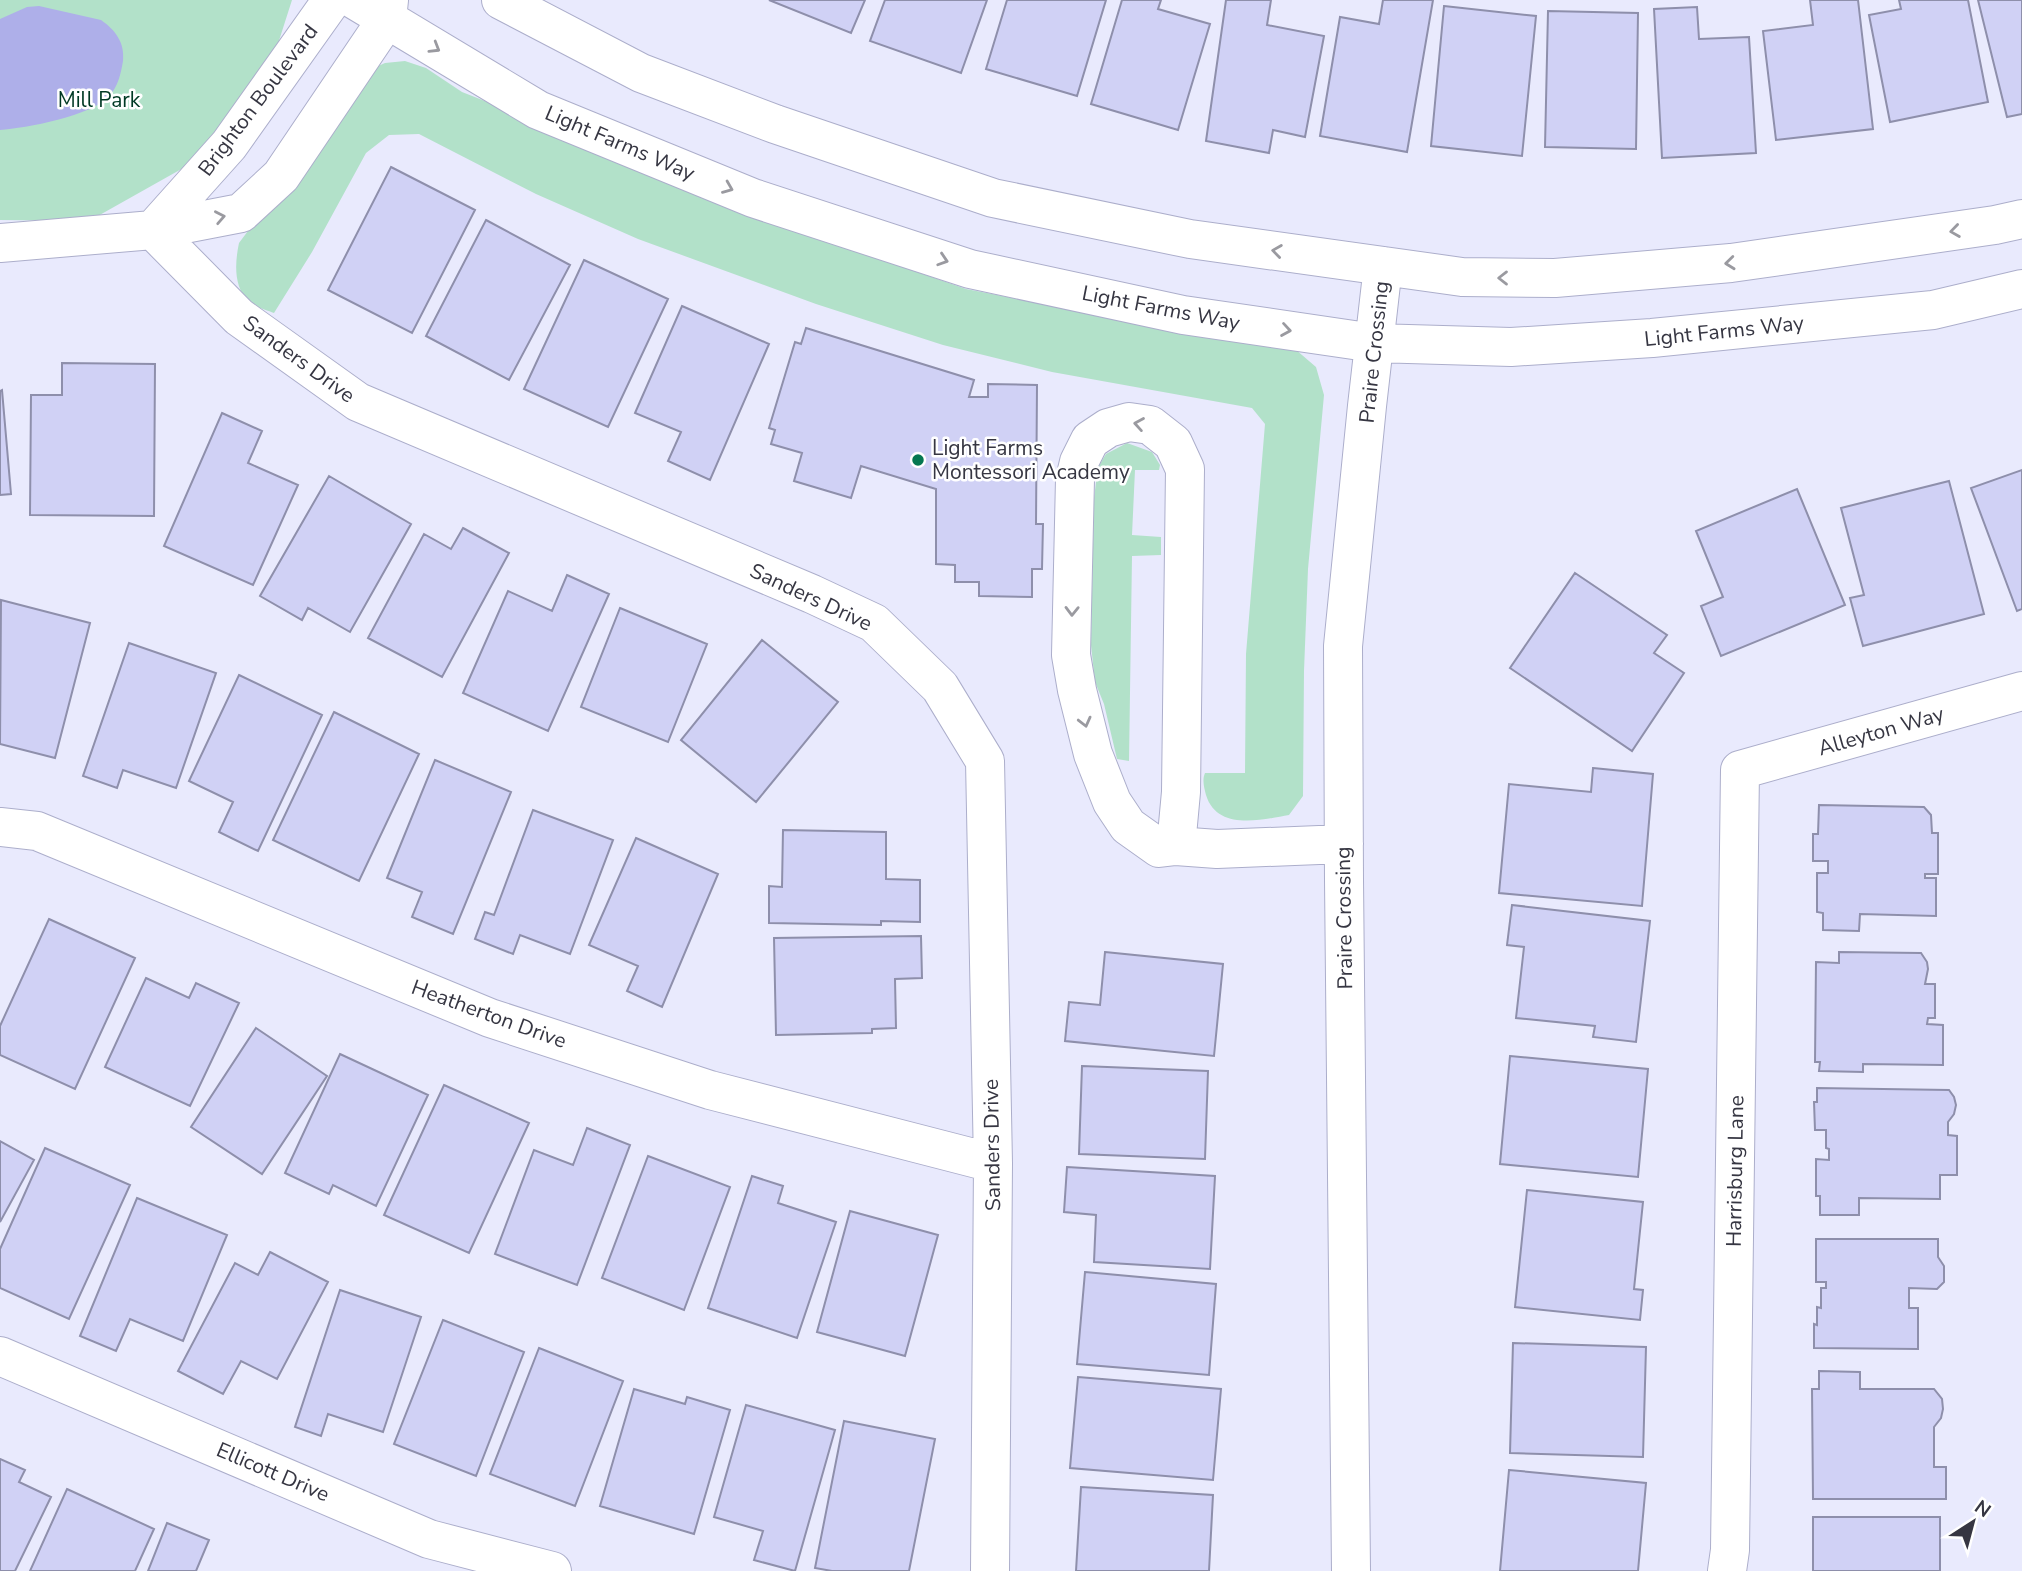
<svg xmlns="http://www.w3.org/2000/svg" width="2022" height="1571" font-family="'Nunito Sans',sans-serif">
<style>
.green{fill:#b2e1c9}
.water{fill:#aeafe9}
.building{fill:#d0d1f5;stroke:#8e8fab;stroke-width:2}
.lines{fill:none;stroke-linecap:round;stroke-linejoin:round}
.minor-casing{stroke:#acaecb;stroke-width:40}
.minor{stroke:#fff;stroke-width:38}
.oneway{stroke:#9a9aa0}
.poi-dot{fill:#057751;stroke:#fff;stroke-width:2.5}
.labels{text-anchor:middle;stroke-width:5;stroke-linejoin:round;paint-order:stroke}
.park-label{font-size:21px;fill:#003924;stroke:#fff}
.street-label{font-size:21px;fill:#363642;stroke:#fff}
.poi-label{font-size:21px;fill:#363642;stroke:#fff;text-anchor:start}
</style>
<rect width="100%" height="100%" fill="#e9eafd"/>
<path class="green" d="M0,0H292L276,50L231,115L185,167L89,221L0,220Z
M405,61L426,68L462,92L490,103L681,189L966,289L1182,331L1295,349L1316,367L1324,395L1308,569L1304,671L1303,796L1289,815C1261,820 1217,831 1206,795C1204,787 1202,780 1205,773H1245L1246,654L1265,424L1252,408L1052,372L943,345L816,304L638,239L536,194L419,134L389,135L366,153L312,252L274,313C267,310 255,307 249,302C233,287 235,262 239,243L367,71L385,63Z
M1127,443L1152,452L1160,465L1159,470H1135L1132,535L1161,537V555L1132,556L1129,761L1117,759L1104,704L1095,682L1091,645L1094,498L1098,467L1106,454Z"/>
<path class="water" d="M39,6L101,20C115,30 125,42 123,61C121,73 118,87 109,96C92,116 26,128 0,130V19L27,7Z"/>
<path class="building" d="M769,0H865L851,33Z
M885,0H987L961,73L870,41Z
M1007,0H1106L1077,96L986,69Z
M1122,0H1161L1158,9L1210,24L1178,130L1091,104Z
M1226,0H1271L1267,25L1324,36L1305,137L1273,130L1269,153L1206,141Z
M1383,0H1433L1407,152L1320,136L1340,17L1379,24Z
M1810,0H1858L1873,129L1776,140L1763,31L1813,25Z
M1899,0H1968L1988,102L1890,122L1869,15L1901,9Z
M1978,0H2022V114L2007,117Z
M1444,6L1536,16L1522,156L1431,146Z
M1697,7L1699,39L1749,37L1756,153L1662,158L1654,9Z
M1548,11L1638,13L1636,149L1545,147Z
M391,167L475,210L412,333L328,290Z
M486,220L570,265L509,380L426,336Z
M584,260L668,299L608,427L524,389Z
M682,306L769,344L710,480L668,461L681,432L635,413Z
M806,328L974,380L969,397H988V384L1037,385L1036,524H1043L1042,569H1032V597L979,596V582H955V565L936,564V489L861,466L851,498L794,481L802,453L771,444L775,430L769,428L795,342L801,344Z
M62,363L155,364L154,516L30,515L31,395H62Z
M2,390L11,494L0,495V391Z
M222,413L262,431L248,463L298,485L253,585L164,546Z
M2022,470V609L2017,611L1971,488Z
M329,476L411,524L350,632L308,608L302,620L260,596Z
M1949,481L1984,614L1863,646L1850,598L1864,595L1841,508Z
M1797,489L1845,605L1721,656L1701,606L1723,597L1696,531Z
M463,528L509,553L442,677L368,638L424,534L451,549Z
M1575,573L1667,635L1654,653L1684,673L1632,751L1510,668Z
M567,575L609,594L548,731L463,693L508,591L552,611Z
M1,600L90,623L55,758L0,744Z
M620,608L707,644L668,742L581,707Z
M762,640L838,702L756,802L681,740Z
M129,643L216,673L176,788L123,770L117,788L83,776Z
M239,675L322,715L258,851L219,832L233,802L189,781Z
M334,712L419,754L359,881L273,840Z
M435,760L511,792L453,934L412,917L422,892L387,878Z
M1593,768L1653,774L1642,906L1499,893L1509,784L1591,792Z
M1819,805L1924,807L1931,815L1932,833H1938V874H1925V878H1936V916L1860,914L1859,931L1823,930V913L1817,912V873H1828V861H1813V834H1818Z
M533,810L613,840L570,954L520,935L513,954L475,939L485,912L494,915Z
M783,830L886,832V879L920,880V922L881,921V925L769,923V886L782,887Z
M636,838L718,874L662,1007L627,991L638,966L589,945Z
M1512,905L1650,921L1636,1042L1593,1037L1595,1026L1516,1018L1524,947L1507,945Z
M49,919L135,958L75,1089L0,1055V1026Z
M921,936L922,978L895,979L896,1028L872,1029V1033L776,1035L774,938Z
M1105,952L1223,964L1214,1056L1065,1041L1069,1002L1100,1005Z
M1839,952L1921,953L1927,962L1928,969L1925,984H1935V1018H1928L1927,1024L1943,1025V1065L1863,1064V1072L1819,1071L1820,1062H1815L1816,962L1839,963Z
M146,978L189,998L196,983L239,1003L190,1106L105,1067Z
M256,1028L327,1076L262,1174L191,1127Z
M340,1054L428,1095L376,1206L333,1185L329,1194L285,1173Z
M1510,1056L1648,1069L1638,1177L1500,1164Z
M1082,1066L1208,1071L1205,1159L1079,1154Z
M444,1085L529,1123L469,1253L384,1215Z
M1817,1088L1949,1090L1954,1097L1956,1105L1954,1114L1948,1122V1135L1957,1136V1175H1940V1199L1859,1198V1215H1820V1196H1816V1159L1829,1160V1149L1826,1148V1130H1815L1814,1102H1817Z
M587,1128L630,1145L577,1285L495,1254L534,1150L573,1165Z
M0,1141L34,1160L0,1222Z
M45,1148L130,1185L69,1319L0,1288V1249Z
M648,1156L730,1187L684,1310L602,1278Z
M1067,1167L1215,1176L1210,1269L1094,1262L1096,1215L1064,1212Z
M752,1176L783,1186L778,1203L836,1222L797,1338L708,1308Z
M1527,1190L1643,1202L1634,1289L1643,1290L1640,1320L1515,1307Z
M137,1198L227,1235L183,1341L130,1319L116,1351L80,1336Z
M850,1211L938,1235L905,1356L817,1332Z
M1816,1239H1938V1257L1944,1266V1282L1937,1289L1909,1288V1308H1918V1349L1814,1348V1324L1817,1325V1307L1821,1308V1288H1826V1282H1816Z
M270,1252L328,1282L277,1379L241,1361L223,1394L178,1371L235,1263L258,1275Z
M1085,1272L1216,1284L1209,1375L1077,1364Z
M340,1290L421,1317L383,1432L328,1414L321,1436L295,1427Z
M443,1320L524,1352L476,1476L394,1444Z
M1513,1343L1646,1347L1643,1457L1510,1453Z
M539,1348L623,1381L575,1506L490,1474Z
M1819,1371L1860,1372V1389H1934L1942,1399L1943,1409L1941,1418L1934,1427V1467H1946V1499H1813L1812,1389H1819Z
M1078,1377L1221,1389L1213,1480L1070,1468Z
M634,1389L685,1404L687,1397L730,1410L694,1534L600,1506Z
M746,1405L835,1430L795,1571L754,1560L763,1531L714,1517Z
M844,1421L935,1439L909,1571H832L815,1568Z
M0,1459L25,1470L19,1482L51,1497L15,1571H0Z
M1509,1470L1646,1483L1638,1571H1500Z
M1081,1487L1213,1495L1209,1571H1076Z
M67,1489L154,1529L135,1571H30Z
M1813,1517H1940V1571H1813Z
M167,1523L209,1540L196,1571H148Z"/>
<g class="lines">
<defs>
<path id="minor" d="M355,0L538,110L753,198L970,269L1183,315L1374,343L1511,347L1652,338L1933,310L2022,289
M501,0L641,73L775,124L993,198L1190,239L1462,277L1555,278L1731,263L1995,225L2022,219
M153,230L239,317L358,402L812,594L874,623L940,687L985,761L993,1163L990,1571
M153,230L229,145L332,0
M0,243L153,230L241,213L281,176L387,19L389,0
M0,827L37,831L490,1018L710,1090L993,1163
M1176,846L1181,792L1185,469L1173,443L1150,425L1129,422L1108,428L1090,440L1079,462L1075,479L1071,655L1077,690L1093,754L1112,802L1128,826L1159,848L1176,846L1217,849L1344,844
M0,1356L429,1539L552,1571
M1351,1571L1344,880L1343,646L1367,406L1383,266
M1727,1571L1730,1550L1740,770L2022,691"/>
</defs>
<use href="#minor" class="minor-casing"/>
<use href="#minor" class="minor"/>
</g>
<defs><path id="oneway-chevron" d="M-2-3.5L2.5 0L-2 3.5" fill="none" stroke-width="1.6" stroke-linecap="round" stroke-linejoin="round" transform="scale(1.75)"/></defs>
<g class="oneway">
<use href="#oneway-chevron" transform="translate(435 48) rotate(31)"/>
<use href="#oneway-chevron" transform="translate(728 188) rotate(22)"/>
<use href="#oneway-chevron" transform="translate(220 217) rotate(-11)"/>
<use href="#oneway-chevron" transform="translate(1955 231) rotate(172)"/>
<use href="#oneway-chevron" transform="translate(1277 251) rotate(-172)"/>
<use href="#oneway-chevron" transform="translate(943 260) rotate(18)"/>
<use href="#oneway-chevron" transform="translate(1730 263) rotate(174)"/>
<use href="#oneway-chevron" transform="translate(1503 278) rotate(-180)"/>
<use href="#oneway-chevron" transform="translate(1286 330) rotate(9)"/>
<use href="#oneway-chevron" transform="translate(1139 424) rotate(-170)"/>
<use href="#oneway-chevron" transform="translate(1072 611) rotate(91)"/>
<use href="#oneway-chevron" transform="translate(1085 722) rotate(76)"/>
</g>
<circle class="poi-dot" cx="918" cy="460" r="7"/>
<g class="labels">
<g class="park-label">
<text x="99" y="107">Mill Park</text>
</g>
<g class="street-label">
<text transform="translate(258 100) rotate(-53)" y="7">Brighton Boulevard</text>
<text transform="translate(620 143) rotate(23)" y="7">Light Farms Way</text>
<text transform="translate(1161 308) rotate(11)" y="7">Light Farms Way</text>
<text transform="translate(1724 331) rotate(-6)" y="7">Light Farms Way</text>
<text transform="translate(1374 352) rotate(-84)" y="7">Praire Crossing</text>
<text transform="translate(299 359) rotate(36)" y="7">Sanders Drive</text>
<text transform="translate(811 597) rotate(25)" y="7">Sanders Drive</text>
<text transform="translate(1881 731) rotate(-16)" y="7">Alleyton Way</text>
<text transform="translate(1344 918) rotate(-91)" y="7">Praire Crossing</text>
<text transform="translate(489 1014) rotate(20)" y="7">Heatherton Drive</text>
<text transform="translate(992 1145) rotate(-91)" y="7">Sanders Drive</text>
<text transform="translate(1735 1171) rotate(-89)" y="7">Harrisburg Lane</text>
<text transform="translate(273 1472) rotate(23)" y="7">Ellicott Drive</text>
</g>
<g class="poi-label">
<text x="932" y="455">Light Farms<tspan x="932" dy="24">Montessori Academy</tspan></text>
</g>
</g>
<g transform="translate(1973 1522) rotate(36)" stroke="#ffffff" stroke-width="5" paint-order="stroke">
<path d="M0-5L12 26L0 18L-12 26Z" fill="#363642"/>
<text y="-10" font-size="19" font-weight="bold" text-anchor="middle" fill="#363642">N</text>
</g>
</svg>
